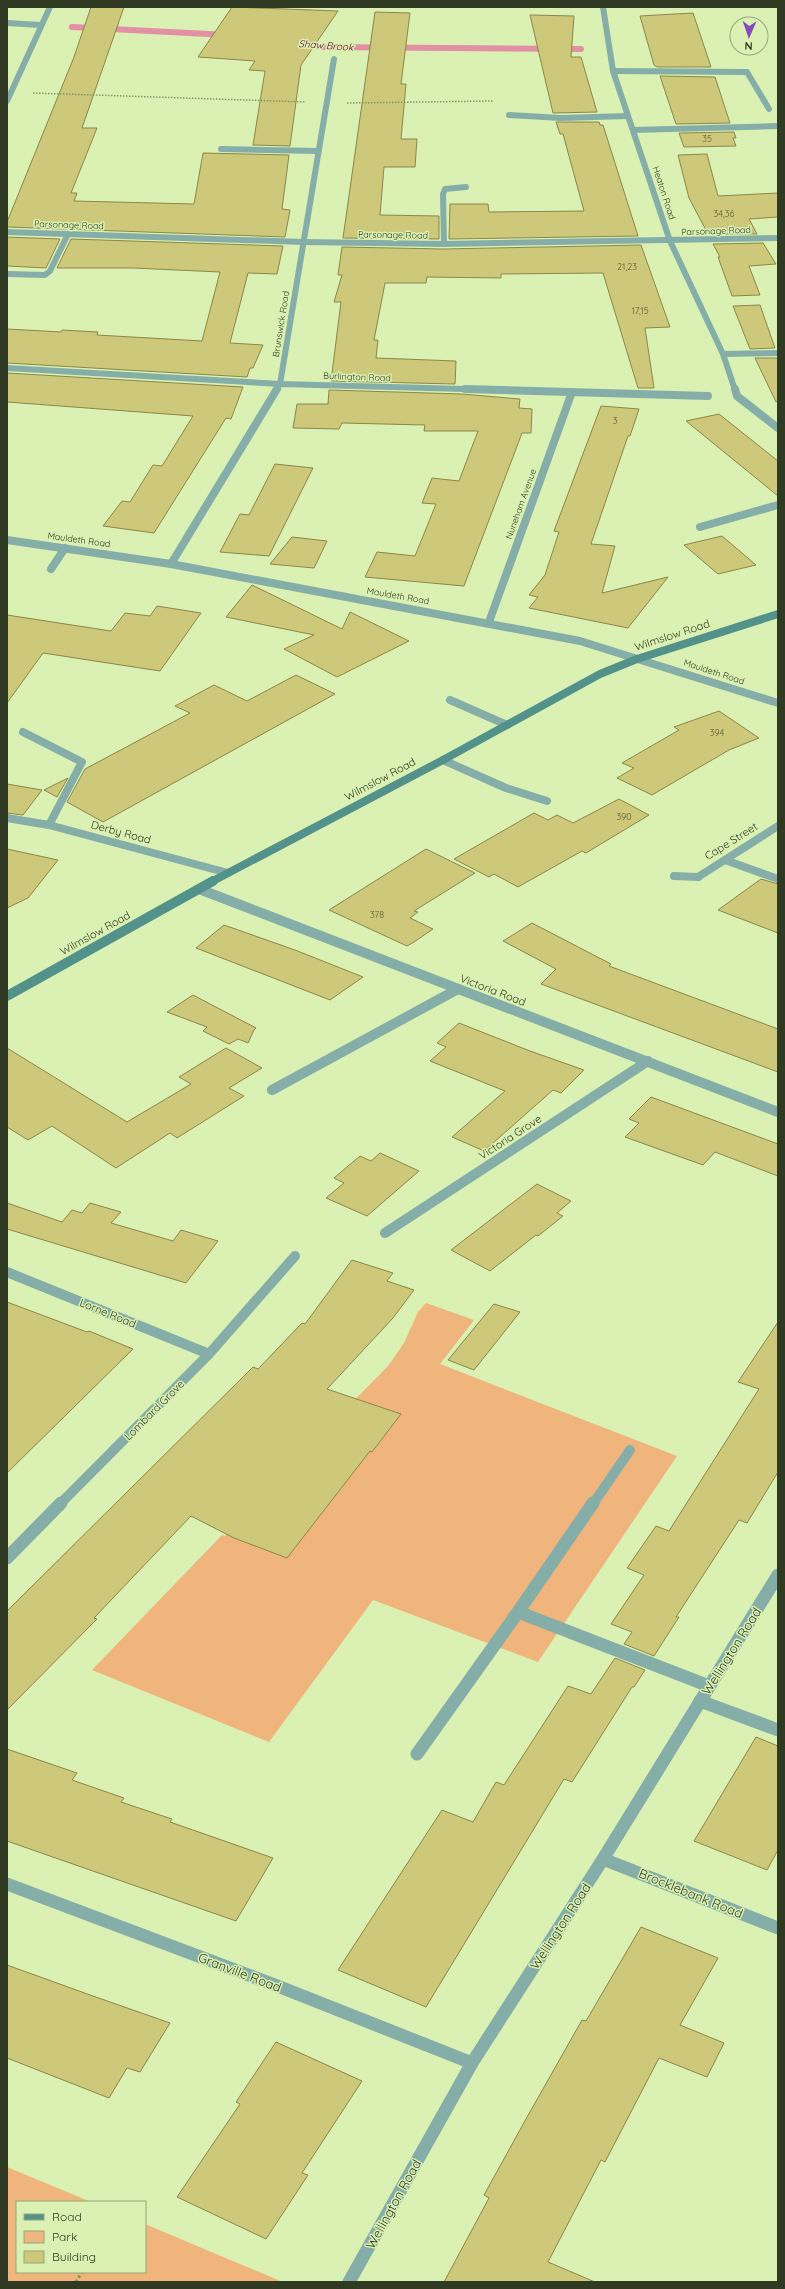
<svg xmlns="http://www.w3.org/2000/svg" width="785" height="2289" font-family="Quicksand,sans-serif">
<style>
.green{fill:#f0b57c}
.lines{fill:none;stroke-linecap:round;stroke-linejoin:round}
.stream{stroke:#e291a4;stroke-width:6}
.building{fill:#cec87a;stroke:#8b8748}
.path-far1{stroke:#85956a;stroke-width:1.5;stroke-dasharray:1.5 1.5;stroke-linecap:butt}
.path{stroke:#85956a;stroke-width:3;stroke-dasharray:2.5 2.5;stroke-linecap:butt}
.service-far3{stroke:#85aea8;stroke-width:6}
.service-far2{stroke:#85aea8;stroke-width:8}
.service-far1{stroke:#85aea8;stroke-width:10}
.service{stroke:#85aea8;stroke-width:13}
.minor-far3{stroke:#85aea8;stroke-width:6}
.minor-far2{stroke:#85aea8;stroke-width:8}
.minor-far1{stroke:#85aea8;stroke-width:10}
.minor{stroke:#85aea8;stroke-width:13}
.tertiary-far1{stroke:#85aea8;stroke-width:6}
.tertiary{stroke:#85aea8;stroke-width:8}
.secondary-far1{stroke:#52928a;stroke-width:8}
.secondary{stroke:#52928a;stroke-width:10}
.labels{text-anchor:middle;stroke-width:3;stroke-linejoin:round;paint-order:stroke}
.number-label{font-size:9px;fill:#585d37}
.far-street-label{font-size:9px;fill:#303921;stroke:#daf1b3}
.far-water-label{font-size:10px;font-style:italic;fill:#66022c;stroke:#daf1b3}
.street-label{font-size:11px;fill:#303921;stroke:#daf1b3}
.near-street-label{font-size:13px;fill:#303921;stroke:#daf1b3}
</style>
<rect width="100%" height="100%" fill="#daf1b3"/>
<path class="green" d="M426,1303L474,1320L440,1364L677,1456L538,1662L373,1600L269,1742L92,1670L222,1535L225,1536L241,1515L388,1366L404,1343L418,1312Z
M7,2167L91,2202H17V2272H145V2224L283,2282H7Z"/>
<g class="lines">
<path class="stream" d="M72,27L228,35
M301,44L323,47L581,49"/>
</g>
<path class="building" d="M91,7H124L82,128H97L71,193H77L74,201L194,204L203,153L289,155L282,209L290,210L285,237L7,227V222L20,190L74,57Z
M232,7L338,11L301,65L290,146L253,145L265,71L249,70L255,61L198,57Z
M375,12L410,13L401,84H406L401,139H417L415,167H384L380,215L439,216V239L343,238Z
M693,13L711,67H657L654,65L640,16Z
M530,15L574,16L571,57H581L597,112L553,113Z
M660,76L715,77L730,123L676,124Z
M556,122H599L600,125H603L638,236L449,239L450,204H488L489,212L584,211L563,134H560Z
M734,132L736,138H733L736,146L684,147L679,133Z
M707,154L718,196L778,193V217L749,219L757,234H708L689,198L678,155Z
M7,237L60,239L46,268L7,266Z
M71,239L283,246L277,274L248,273L230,343L263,345L253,368H250L247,377L7,363V329L61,332L62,330L98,332L97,335L202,341L220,272L133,268H57Z
M763,243L776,264L749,266L760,295L732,296L718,257H720L713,244Z
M641,245L670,327L645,328L654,388H638L603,273L501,274V278L427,277L426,283H385L374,340H378L376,358L456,361L455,384L331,381L341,302H334L342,275H338L342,247L444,249Z
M760,305L775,348L750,349L733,306Z
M755,358H778V401L776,402Z
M7,373L243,387L231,419L226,418L154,533L103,526L122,501L130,502L153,465L162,466L193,416L7,402Z
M329,390L462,394L520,399L519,408L532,409L531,433H522L464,586L365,577L377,552L415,556L436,504L422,503L432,478L459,481L478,431H424L425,425L342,423L339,429L293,428L297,404H328Z
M601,406L639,409L630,436H628L591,544L615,546L602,593L668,577L628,628L529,608L538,597L529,595L545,575L559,532L554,531Z
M719,414L778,461V496L686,421Z
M275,464L313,468L269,556L220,552L240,514L249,515Z
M722,536L756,565L718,574L684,545Z
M292,537L327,541L314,568L270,564Z
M252,585L342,629L350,612L409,641L337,677L284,649L314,635L226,617Z
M157,606L201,613L160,671L43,653L7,703V615L111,631L125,613L150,616Z
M296,675L335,694L103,822L67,802L85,769L190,713L175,706L214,685L247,701Z
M719,711L759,738L729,750L652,795L617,778L634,768L622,763L679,730L674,727Z
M68,778L57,797L44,790Z
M7,784L42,790L23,815L7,813Z
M619,799L649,815L586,853L582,851L518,887L494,874L489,877L454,859L534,813L548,820L557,815L573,823Z
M7,849L58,860L28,898L7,908Z
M426,849L475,873L414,911L418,912L410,918L433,929L414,942L407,946L329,910Z
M761,879L778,884V933L718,910Z
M532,923L611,964L609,966L778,1029V1072L541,984L556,969L503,941Z
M224,925L295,950L363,977L330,1000L196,948Z
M193,995L256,1028L254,1030L248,1043L238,1039L229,1044L203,1031L207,1027L167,1012Z
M459,1023L530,1051L584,1070L561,1093L553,1090L484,1151L452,1137L505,1091L430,1061L446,1047L437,1043Z
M7,1048L127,1122L191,1084L179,1077L226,1048L262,1068L229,1088L244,1096L177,1138L170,1133L116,1168L52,1126L28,1140L7,1127Z
M651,1097L778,1144V1176L715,1152L703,1165L625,1137L639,1123L629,1119Z
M380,1153L419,1171L367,1216L326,1198L344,1183L334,1178L360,1156L371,1161Z
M537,1184L571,1201L557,1213L563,1216L538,1236L536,1235L490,1271L451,1250Z
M7,1203L62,1222L72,1210L82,1213L90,1203L121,1212L111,1223L173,1241L181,1230L218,1241L186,1283L7,1229Z
M352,1260L393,1273L387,1281L414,1290L393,1318L327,1389L401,1414L372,1452L370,1451L287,1558L234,1538L191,1516L94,1618L97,1619L7,1710V1611L253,1367L258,1369L302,1323L305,1324Z
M7,1302L87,1332L89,1331L133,1349L7,1473Z
M494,1304L520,1312L474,1370L448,1360Z
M778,1322V1472L747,1523L739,1520L676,1617H679L654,1656L624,1644L632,1632L611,1624L644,1575L627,1568L656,1526L669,1531L759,1389L738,1382Z
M615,1658L645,1670L634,1687H632L572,1782L564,1779L426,2007L338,1970L442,1810L473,1822L496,1782L504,1785L568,1686L591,1694Z
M756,1737L778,1746V1850L767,1870L694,1841Z
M7,1749L77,1773L72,1780L124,1798L121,1802L172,1819L170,1822L273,1858L236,1921L7,1841Z
M641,1927L718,1958L680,2025L724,2043L707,2077L659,2058L605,2162L601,2160L548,2262L595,2282H444L489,2198L484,2195L526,2119L582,2020L586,2021Z
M7,1965L93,1996L170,2023L140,2072L127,2068L109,2098L7,2058Z
M276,2042L362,2081L302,2173L308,2175L266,2239L177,2197L240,2104L236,2102Z"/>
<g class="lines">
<path class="path-far1" d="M33,93L306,102
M347,103L494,101"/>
<path class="path" d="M76,2282L82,2272"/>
<path class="service-far3" d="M613,71L747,72L769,109
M509,115L561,118L628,116
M633,130L778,126
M221,149L318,151
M444,244L443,194L445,189L466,187
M7,274L45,275L50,271L68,234"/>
<path class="service-far2" d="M700,527L778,505
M51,569L65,548
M450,700L507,725
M23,732L82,762L49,825
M443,760L506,788L547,801
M674,876L698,877"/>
<path class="service-far1" d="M272,1090L458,989
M593,1504L630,1450"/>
<path class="service" d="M593,1503L518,1612L709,1686
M700,1701L778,1730
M417,1754L518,1612"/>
<path class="minor-far3" d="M603,7L613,71L670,241L723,354L735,390
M7,23L40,25
M7,101L50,7
M723,354L778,353
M7,368L280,384L501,390
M276,390L280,384L334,59"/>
<path class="minor-far2" d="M465,389L708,396
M735,389L737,396L778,428
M171,564L277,389
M489,622L572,392
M7,818L49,825L228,873
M725,860L778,879
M698,877L778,826"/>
<path class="minor-far1" d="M199,889L778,1112
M385,1233L648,1061
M7,1272L209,1354
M60,1504L209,1354L295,1256"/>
<path class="minor" d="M7,1558L61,1503
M603,1859L778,1928
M7,1884L275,1985L472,2063
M349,2282L472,2063L603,1859L778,1575"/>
<path class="tertiary-far1" d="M7,232L303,242L444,244L778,238"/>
<path class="tertiary" d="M7,540L171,564L580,641L778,703"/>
<path class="secondary-far1" d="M211,882L443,760L600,674L637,659L778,614"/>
<path class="secondary" d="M7,996L213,881"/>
</g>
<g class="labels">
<g class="number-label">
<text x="707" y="142">35</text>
<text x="724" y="217">34,36</text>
<text x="627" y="270">21,23</text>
<text x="640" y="314">17,15</text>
<text x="615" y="424">3</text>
<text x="717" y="736">394</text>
<text x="624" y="820">390</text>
<text x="377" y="918">378</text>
</g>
<g class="far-street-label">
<text transform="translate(664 193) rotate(72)" y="3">Heaton Road</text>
<text transform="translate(69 225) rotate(2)" y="3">Parsonage Road</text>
<text transform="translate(716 231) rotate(-2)" y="3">Parsonage Road</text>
<text transform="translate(393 235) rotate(1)" y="3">Parsonage Road</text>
<text transform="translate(281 324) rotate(-81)" y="3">Brunswick Road</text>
<text transform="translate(357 377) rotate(2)" y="3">Burlington Road</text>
<text transform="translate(521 504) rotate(-70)" y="3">Nuneham Avenue</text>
<text transform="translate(79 540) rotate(8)" y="3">Mauldeth Road</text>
<text transform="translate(398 596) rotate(10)" y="3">Mauldeth Road</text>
<text transform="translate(714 672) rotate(18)" y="3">Mauldeth Road</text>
</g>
<g class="far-water-label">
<text transform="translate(326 45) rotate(4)" y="4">Shaw Brook</text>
</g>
<g class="street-label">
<text transform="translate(672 635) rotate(-18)" y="4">Wilmslow Road</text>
<text transform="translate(380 779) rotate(-28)" y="4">Wilmslow Road</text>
<text transform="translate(121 832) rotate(15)" y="4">Derby Road</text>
<text transform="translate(731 841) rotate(-32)" y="4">Cape Street</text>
<text transform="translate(95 933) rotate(-29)" y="4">Wilmslow Road</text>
<text transform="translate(493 990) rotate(21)" y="4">Victoria Road</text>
<text transform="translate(510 1137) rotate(-33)" y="4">Victoria Grove</text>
<text transform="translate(108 1313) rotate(22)" y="4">Lorne Road</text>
<text transform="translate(154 1410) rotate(-45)" y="4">Lombard Grove</text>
</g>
<g class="near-street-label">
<text transform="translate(731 1651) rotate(-58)" y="5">Wellington Road</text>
<text transform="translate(691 1893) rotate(22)" y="5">Brocklebank Road</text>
<text transform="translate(560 1926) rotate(-57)" y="5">Wellington Road</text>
<text transform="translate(240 1972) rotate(21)" y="5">Granville Road</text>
<text transform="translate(393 2204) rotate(-61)" y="5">Wellington Road</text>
</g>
</g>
<rect width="785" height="2289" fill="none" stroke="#303921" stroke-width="16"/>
<rect x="16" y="2201" width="130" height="72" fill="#daf1b3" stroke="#96a779"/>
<rect x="24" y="2214" width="20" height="6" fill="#52928a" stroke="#96a779"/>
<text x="52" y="2221" font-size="12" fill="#303921">Road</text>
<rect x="24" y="2231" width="20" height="12" fill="#f0b57c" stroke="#96a779"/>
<text x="52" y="2241" font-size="12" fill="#303921">Park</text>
<rect x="24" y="2251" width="20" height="12" fill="#cec87a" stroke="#96a779"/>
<text x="52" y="2261" font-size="12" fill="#303921">Building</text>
<g transform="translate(749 36) rotate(182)"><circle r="19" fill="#daf1b3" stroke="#96a779"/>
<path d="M0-3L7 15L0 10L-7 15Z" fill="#8548bd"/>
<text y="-6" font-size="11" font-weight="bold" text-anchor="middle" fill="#303921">N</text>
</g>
</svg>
